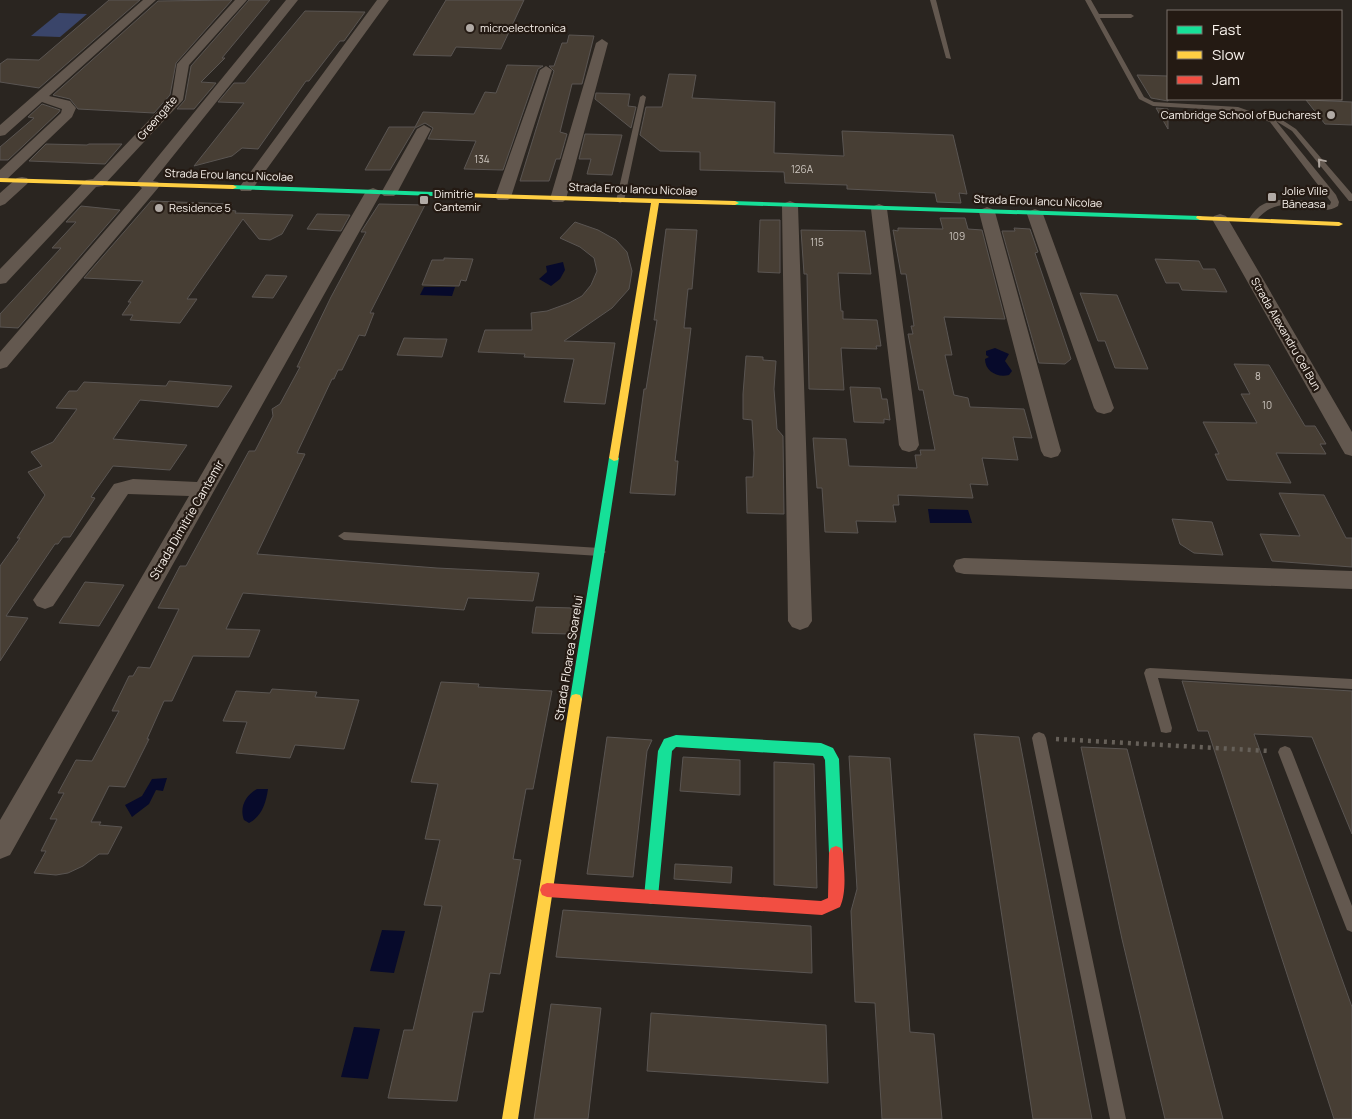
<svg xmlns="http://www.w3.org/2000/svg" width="1352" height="1119" font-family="Manrope,sans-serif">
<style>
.green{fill:#3a456a}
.water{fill:#070a2b}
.building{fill:#473e34;stroke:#5a5552}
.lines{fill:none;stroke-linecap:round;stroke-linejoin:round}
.path{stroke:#666059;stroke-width:4.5;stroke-dasharray:3 5;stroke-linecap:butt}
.lane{fill:#63584f;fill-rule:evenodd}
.street{fill:#63584f;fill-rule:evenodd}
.fast{fill:#16e098;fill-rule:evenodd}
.slow{fill:#ffcf43;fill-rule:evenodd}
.jam{fill:#f24e42;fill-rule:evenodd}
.oneway{stroke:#aea59e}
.poi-dot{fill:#b1aaa5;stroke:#241a13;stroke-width:2}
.labels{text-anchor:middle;stroke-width:4.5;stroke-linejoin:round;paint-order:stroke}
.number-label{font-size:10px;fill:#ccc5be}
.far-poi-label{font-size:11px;fill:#f9f2ec;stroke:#241a13;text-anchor:start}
.far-street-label{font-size:11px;fill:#f9f2ec;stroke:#241a13}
.street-label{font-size:12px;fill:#f9f2ec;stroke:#241a13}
</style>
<rect width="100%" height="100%" fill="#2a2520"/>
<path class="green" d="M59,13L87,14L60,37L31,36Z"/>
<path class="water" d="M563,262L565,270L560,279L551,286L539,279L547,272L546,266Z
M424,287H455L452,296L420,295Z
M995,348L1009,354L1005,361L1012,371L1009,375C997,378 985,371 985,359L989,357L986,355V351Z
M928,509L968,510L972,523H930Z
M167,778L163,791L156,790L149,804L132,817L125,805L142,796L152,779Z
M257,789H268C266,803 262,816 249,823L244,820C239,807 246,795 257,789Z
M382,930L405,931L394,973L370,971Z
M354,1027L380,1029L368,1079L341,1077Z"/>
<path class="building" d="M109,0H140L39,88L0,82V64L7,59L39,60Z
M232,0L176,63L170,95L154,113L78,109L70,99L53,95L158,1Z
M249,0H270L222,58H225L201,82L216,83L194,109H177L185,100L191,66Z
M446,0H524L501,49L456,47L451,56L413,55Z
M305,11L365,12L344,41H340L309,81H306L258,149L242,148L232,156L194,166L244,103L218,102L234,83H245Z
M569,35L594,36L582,84H572L560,132L567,134L560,159H556L549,181H520L554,71L549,66H554L562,43H567Z
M507,65L543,66L538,69L503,170L464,169L476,141L428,139L433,128L425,123L415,128L390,170H365L389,127H415L423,112L474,114L485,92L496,93Z
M669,74L696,75L692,98L775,102L774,153L844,156L842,131L953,135L967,194L959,193L961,203L937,202L935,193L847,189V185L785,183L784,172L700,170V152L660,151L640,135L646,107H662Z
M1137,75L1168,76V101L1151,98Z
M596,93L630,94L628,106L636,107L631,128L595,99Z
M1306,100L1352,102V125L1325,124Z
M42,104L60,110L59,112L8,160H0V147L34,118L28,117Z
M1156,108L1168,109V129Z
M585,134L622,135L612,175L587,174L591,159H579Z
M46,144L87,145L89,144H122L105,164L29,161Z
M151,201L232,204L228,210L236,211L235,213L293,215L282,234L270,240L259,239L243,219L187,299H197L180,323L130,320L133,315H122L131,302H128L143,281L84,278Z
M379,204L425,205L370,313H374L365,336L359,335L342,370H338L334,379H332L297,453L305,454L257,554L437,568L539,573L533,601L468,598L464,610L243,593L226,629L260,630L249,657L193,656L172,701H164L147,739H149L125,787L109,786L91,822H101L99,825L122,827L108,854H99L83,866L68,873L56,875L34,873L46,851H41L57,819H50L64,793H58L76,760L92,761L119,711H112L129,676H133L138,667L150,668L179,609L158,608L180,566H186L249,451H255L273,416L272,409L280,404L300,367H297L331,297L366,232H361Z
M81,206L120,210L18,328L0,327V314L61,248H52L76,222H66Z
M317,214L350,215L341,231L307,229Z
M940,218H965L968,229L982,230L1005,319L944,317L952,355H945L954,395L968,398L970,407L1024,409L1032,438L1013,437L1018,460L982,458L988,485L970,484L973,498L898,495L899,505H893L896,522L856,521L858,533L825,532L822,488H817L813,438L846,439L849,466L917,468L915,455H921L920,450H935L923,390H919L908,334H913L911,326H914L906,274H901L893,230L898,231V228L943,229Z
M760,220H780V273L758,272Z
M575,222L598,230L616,240L627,252L632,271L629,289L612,308L564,341L615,343L605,404L564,402L574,359L524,357L525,354L478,352L485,330H532L531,313L547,311L569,303L582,296L591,285L597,271L594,258L580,247L560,238Z
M1014,228L1030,229L1038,252L1035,253L1071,359L1065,364L1039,363L1002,231H1015Z
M666,229L697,230L692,289H688L684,328H691L675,461H678L675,495L630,493L644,389H646L657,320H654Z
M801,230L865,231L871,274L838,273L841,311H843V319L877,320L881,346H876L877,349L841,348L844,390L809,389L807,274H804Z
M444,258L473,259L466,281L461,280L459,286L422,285L432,260H444Z
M1155,259L1199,261L1203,269H1215L1227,292L1182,290L1179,283H1166Z
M266,275L287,276L273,298L252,297Z
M1080,293L1117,295L1148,369L1115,368L1105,341H1098Z
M404,338L436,339H447L442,357L397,355Z
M746,356L763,357V360L776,361L774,389L777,429L783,436L784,514L747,513L746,477H753L754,453L752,420L743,419V394Z
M1234,364L1269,365L1305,426H1315L1326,444H1320L1326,454L1276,453L1291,483L1227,480L1215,454H1219L1203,422L1257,423L1241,394H1250Z
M169,381L232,386L218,407L140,400L113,439L187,445L170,470L113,466L91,497L95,498L70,537H63L58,544H55L6,616L28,618L0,661V566L20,538H17L45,495L28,472L42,466L31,452L53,442L77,409L56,408L69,391H77L84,382L166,386Z
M850,387L880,388L882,399H887L890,420L884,419V423L854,422Z
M1279,493L1324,495L1346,538H1352V567L1272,561L1260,534L1300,536Z
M1172,519L1212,522L1223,555L1194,553L1180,544Z
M85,582L124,585L99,626L59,623Z
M536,607L574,608L570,634L532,633Z
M1182,681L1352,691V834L1312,737L1254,734L1352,1007V1119H1334L1208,731H1198Z
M441,682L479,684L478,687L552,691L533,789H526L513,859L521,860L500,974L490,973L483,1012H473L457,1101L388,1098L404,1030H413L442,906L424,905L440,840L425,839L438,784L411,782Z
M272,689L317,692L315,697L359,700L344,749L295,745L290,758L236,753L247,722L223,721L236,691L270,693Z
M974,734L1019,737L1092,1119H1033Z
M607,737L652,740L647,751L633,877L587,874Z
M1081,747L1127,749L1223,1119H1165L1122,939Z
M849,756L890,758L910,1032L934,1034L942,1119H882L875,1003L855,1002L851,911L857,889Z
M683,757L740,760V795L680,791Z
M774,762L814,764L817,888L774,885Z
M675,864L732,867L731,883L674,879Z
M563,910L811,926L812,973L556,957Z
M551,1004L601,1008L588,1119H534Z
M651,1013L826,1025L828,1083L647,1071Z"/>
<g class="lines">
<path class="path" d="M1056,739L1269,751"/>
<path class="lane" d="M930,0H936L951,59L946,58Z
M1085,0H1091L1099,14H1131L1134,16L1131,18H1100L1144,97L1154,102L1238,107L1272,119L1268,115L1273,114L1296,129L1352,194V201H1349L1292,131L1276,121L1336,195L1339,202L1338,206C1317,221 1283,185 1255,222H1249L1248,220C1252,215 1256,208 1262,205C1280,195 1311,201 1330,205L1331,202L1270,122L1237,111L1153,106L1139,99Z
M643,95L646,97L624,201L620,203L616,201L640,97Z
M344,532L600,548L606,552L600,556L344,540L338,536Z
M1150,668L1352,679V689L1158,678L1172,728L1171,732L1166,733L1161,732L1160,728L1144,673L1146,669Z
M1039,732L1044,734L1046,738L1126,1119H1110L1032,738L1034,734Z
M1285,746L1290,748L1292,752L1352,906V932L1347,930L1345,925L1278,752L1280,748Z"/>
<path class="street" d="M143,0H156L49,96L70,101L76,108L72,117L5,181L0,182V170L61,113L62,109L42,102L5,135L0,136V125Z
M235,0H247L189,65L183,100L103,186L96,187L6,283L0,284V269L86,180L93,179L172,96L177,64Z
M286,0H298L153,181L158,182L160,185L158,188L7,367L0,369V352L142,188L136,184L138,181Z
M377,0H389L251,191H241L239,188L241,185Z
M602,39L608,43L566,199L563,202H553L550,199L596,43Z
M546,66L552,70L511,197L508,200H498L495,197L540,70Z
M424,125L431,129L397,193L394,196H384L381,193L417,129Z
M22,177L27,178L29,181L27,184L5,204L0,206V193L17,178Z
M373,188L378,190L381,193L10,855L0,859V820L189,496L128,494L53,606L45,609L37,606L33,600L37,594L114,484L133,479L197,482L365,193L368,190Z
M790,201L795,203L798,206L812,621L808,627L800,630L792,627L788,621L782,206L785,203Z
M879,204L884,206L887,209L919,445L916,450L909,452L902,450L899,445L871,209L874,206Z
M987,207L992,209L995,212L1061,451L1058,456L1051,458L1044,456L1041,451L979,212L982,209Z
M1035,209L1040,211L1043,214L1114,408L1111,412L1104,414L1097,412L1094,408L1027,214L1030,211Z
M1220,214L1226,216L1228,219L1352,432V456L1345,454L1342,449L1212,219L1214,216Z
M964,558L1352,571V589L964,574L956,572L953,566L956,560Z"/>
<path class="fast" d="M230,185L463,193L467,195L463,197L233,189L229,187Z
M732,201L1200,216L1204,218L1200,220L735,205H732Z
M614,455L619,458L582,699L580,703L576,704L572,703L570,699L609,458Z
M676,735L821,743L833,748L839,759L843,853L841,858L836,860L831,858L829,853L825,760L823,756L676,747L672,751L658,897L656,902L651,904L646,902L644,897L658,751L664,739Z"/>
<path class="slow" d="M0,178L233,185L237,187L233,189L0,182Z
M460,193L735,201L739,203L735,205L659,203L618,460L614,461L609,458L651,203L463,197H460Z
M1197,216L1339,222L1343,224L1339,226L1200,220L1196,218Z
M576,694L580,695L582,699L518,1119H502L570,699L572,695Z"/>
<path class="jam" d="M836,846L841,848L843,853C844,870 847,891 840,907L822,915L547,897L542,895L540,890L542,885L547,883L821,901L828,898L829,853L831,848Z"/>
</g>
<defs><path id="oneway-chevron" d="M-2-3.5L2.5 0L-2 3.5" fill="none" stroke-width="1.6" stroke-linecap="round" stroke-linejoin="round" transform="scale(1.25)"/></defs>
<use class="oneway" href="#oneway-chevron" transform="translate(1321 162) rotate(-130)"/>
<g class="poi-dot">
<circle cx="470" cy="28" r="5"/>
<circle cx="1331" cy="115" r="5"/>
<rect x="1267" y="192" width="10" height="10" rx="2.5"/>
<rect x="419" y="195" width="10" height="10" rx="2.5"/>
<circle cx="159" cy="208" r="5"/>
</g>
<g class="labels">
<g class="number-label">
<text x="482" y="163">134</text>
<text x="802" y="173">126A</text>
<text x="957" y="240">109</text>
<text x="817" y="246">115</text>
<text x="1258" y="380">8</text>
<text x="1267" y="409">10</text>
</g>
<g class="far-poi-label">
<text x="480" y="32">microelectronica</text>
<text x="1321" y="119" text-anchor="end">Cambridge School of Bucharest</text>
<text x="1282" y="195">Jolie Ville<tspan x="1282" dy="13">Băneasa</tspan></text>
<text x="434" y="198">Dimitrie<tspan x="434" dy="13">Cantemir</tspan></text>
<text x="169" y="212">Residence 5</text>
</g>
<g class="far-street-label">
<text transform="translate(157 118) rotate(-49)" y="4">Greengate</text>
<text transform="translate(229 175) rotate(2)" y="4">Strada Erou Iancu Nicolae</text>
<text transform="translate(633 189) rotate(2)" y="4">Strada Erou Iancu Nicolae</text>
<text transform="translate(1038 201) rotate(2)" y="4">Strada Erou Iancu Nicolae</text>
<text transform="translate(1286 334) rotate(60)" y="4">Strada Alexandru Cel Bun</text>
</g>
<g class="street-label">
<text transform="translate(187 520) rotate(-60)" y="4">Strada Dimitrie Cantemir</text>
<text transform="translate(569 658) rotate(-81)" y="4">Strada Floarea Soarelui</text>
</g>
</g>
<rect x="1167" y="10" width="175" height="90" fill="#241a13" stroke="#79706a"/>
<rect x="1177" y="26" width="25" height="8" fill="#16e098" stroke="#79706a"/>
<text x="1212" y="35" font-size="15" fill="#f9f2ec">Fast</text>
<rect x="1177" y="51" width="25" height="8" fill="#ffcf43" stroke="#79706a"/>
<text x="1212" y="60" font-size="15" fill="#f9f2ec">Slow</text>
<rect x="1177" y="76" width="25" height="8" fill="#f24e42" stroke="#79706a"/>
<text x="1212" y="85" font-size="15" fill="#f9f2ec">Jam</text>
</svg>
